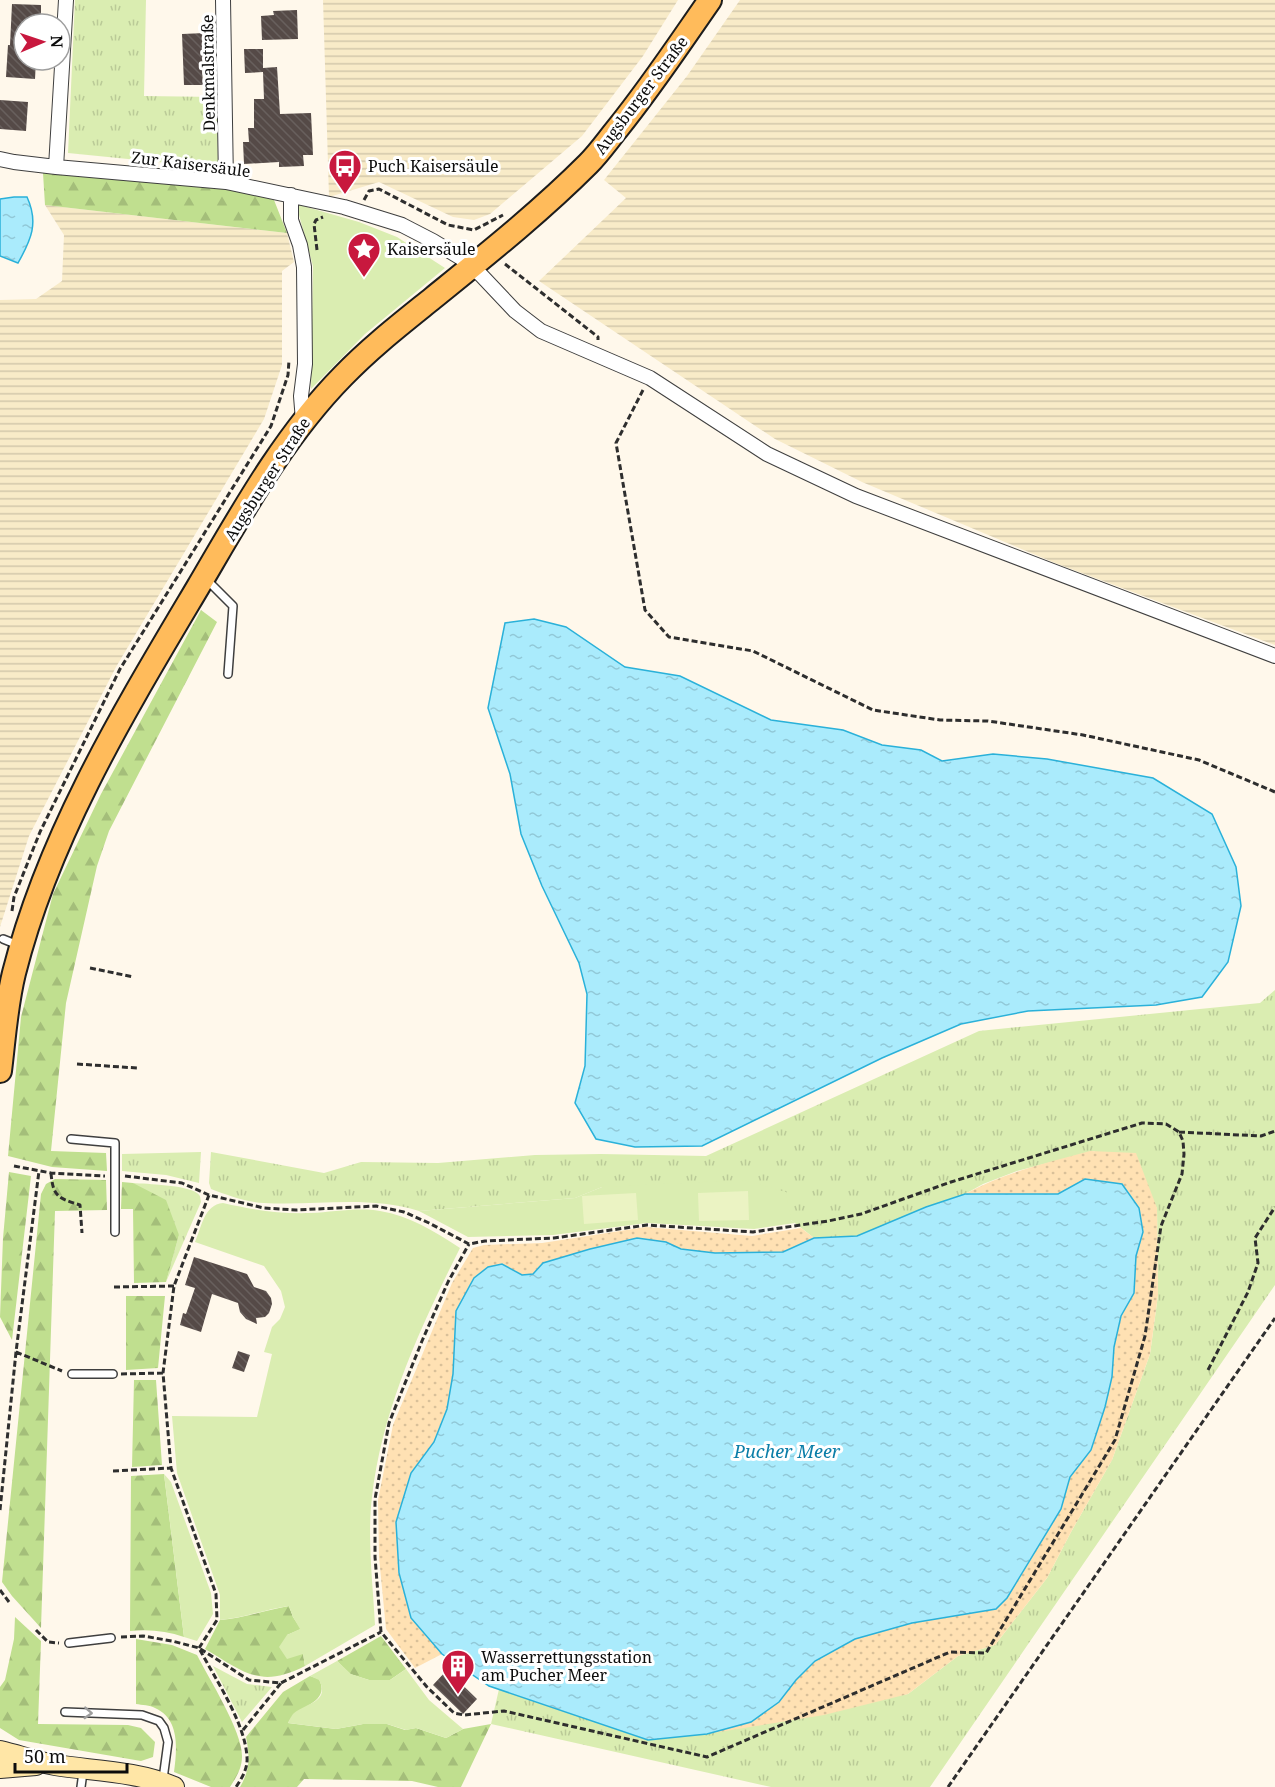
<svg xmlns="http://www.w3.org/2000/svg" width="1275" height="1787" font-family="'Noto Serif',serif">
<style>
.farmland{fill:url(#farmland-rules)}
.grass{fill:url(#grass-tufts)}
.forest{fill:url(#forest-firs)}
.sand{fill:url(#sand-dots)}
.park{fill:#daedb1}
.pitch{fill:#ebf3c3}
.water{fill:url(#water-ripples);stroke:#2ab1d9;stroke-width:1.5}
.building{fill:url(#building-back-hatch)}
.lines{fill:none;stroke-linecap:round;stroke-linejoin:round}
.service-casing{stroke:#3f3f3f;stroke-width:10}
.minor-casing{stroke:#3f3f3f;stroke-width:16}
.secondary-casing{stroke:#2e2e2e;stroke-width:22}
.primary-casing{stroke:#1d1d1d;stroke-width:26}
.path{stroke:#2e2e2e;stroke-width:3;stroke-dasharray:6 3;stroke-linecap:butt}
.service{stroke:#fff;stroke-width:7}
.minor{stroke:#fff;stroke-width:14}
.secondary{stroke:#ffe6a6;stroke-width:20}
.primary{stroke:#ffbb5b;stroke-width:22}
.oneway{stroke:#9e9e9e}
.labels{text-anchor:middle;stroke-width:6;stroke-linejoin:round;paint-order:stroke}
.street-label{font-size:16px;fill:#0c0c0c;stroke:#fff}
.poi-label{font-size:16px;fill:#0c0c0c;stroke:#fff;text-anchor:start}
.water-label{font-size:18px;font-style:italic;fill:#0b7ea8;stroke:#fff}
</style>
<defs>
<pattern id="farmland-rules" width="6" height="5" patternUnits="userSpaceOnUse" patternTransform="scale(1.5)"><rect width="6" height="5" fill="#f8ebc8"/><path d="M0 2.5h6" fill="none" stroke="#d3c8ab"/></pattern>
<pattern id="grass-tufts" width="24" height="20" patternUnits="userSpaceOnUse" patternTransform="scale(1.5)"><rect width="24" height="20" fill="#daedb1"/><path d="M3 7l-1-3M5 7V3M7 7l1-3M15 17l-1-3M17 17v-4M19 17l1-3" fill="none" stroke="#baca97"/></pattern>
<pattern id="forest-firs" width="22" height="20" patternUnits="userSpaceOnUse" patternTransform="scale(1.5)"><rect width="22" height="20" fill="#c0df8f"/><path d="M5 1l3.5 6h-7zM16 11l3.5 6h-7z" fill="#a4be7a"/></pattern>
<pattern id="sand-dots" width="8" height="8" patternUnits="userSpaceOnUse" patternTransform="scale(1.5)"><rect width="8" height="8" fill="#ffe1b3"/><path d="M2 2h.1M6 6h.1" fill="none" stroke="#d9c099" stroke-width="1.8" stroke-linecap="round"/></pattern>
<pattern id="water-ripples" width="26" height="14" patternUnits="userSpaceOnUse" patternTransform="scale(1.5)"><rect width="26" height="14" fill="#aaebfc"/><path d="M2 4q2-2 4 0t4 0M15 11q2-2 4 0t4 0" fill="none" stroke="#91c8d7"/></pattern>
<pattern id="building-back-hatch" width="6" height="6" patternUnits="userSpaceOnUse" patternTransform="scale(1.5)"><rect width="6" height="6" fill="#554a47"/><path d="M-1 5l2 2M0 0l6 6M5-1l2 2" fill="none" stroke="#68605d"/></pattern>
</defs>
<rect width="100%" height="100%" fill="#fff8eb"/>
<path class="farmland" d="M323,0H678L643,56L582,136L490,214L474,220L453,217L379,182L329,197Z
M740,0H1275V645L1055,563L862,482L775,439L539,281L626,198L604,180L687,76Z
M45,205L287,233L294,262L282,271V365L264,419L116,667L29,836L0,927V300L36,299L62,281L64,235Z"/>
<path class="grass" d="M75,0H146L144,96L217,97L218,168L68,153Z
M1275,990V1285L930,1787H771L491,1724L499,1689L648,1740L908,1694L958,1656L995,1645L1047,1578L1071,1532L1112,1460L1150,1354L1158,1295L1157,1208L1094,1151L1017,1171L983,1184L965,1194L926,1207L857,1236L814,1238L791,1220L602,1187L575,1198L419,1211C368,1195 316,1206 264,1203C246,1202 227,1195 211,1189L209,1183L211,1152L324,1173L361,1162L438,1163L535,1155L601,1154L706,1156L979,1031L1260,1003Z
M201,1152L199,1183L166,1175L122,1171V1154Z
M133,1183C147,1184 186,1185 197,1193C201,1196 200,1197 201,1202L166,1282L179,1235Z
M213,1666L247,1684L272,1687L242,1722Z"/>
<path class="forest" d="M43,173L223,188L274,200L287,233L45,205Z
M201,610L217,622L109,831L97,866L66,1003L51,1151L106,1153L107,1171L52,1167L8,1156L21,1017L53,894L101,794Z
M9,1172L31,1176L12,1340L0,1317L3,1238Z
M55,1179L106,1180L107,1210L55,1211L41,1628L12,1596L2,1582L41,1194L46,1184Z
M122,1182L133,1183L166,1200L179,1235L166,1282L134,1283L133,1209H121Z
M126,1296H165L158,1368L126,1370Z
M134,1380H156L162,1465L132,1467Z
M164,1474L184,1637C167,1631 149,1629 130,1631L131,1476Z
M289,1606L293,1617L301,1629L287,1635L303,1653L305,1666C260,1689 244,1672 205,1649L220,1620C244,1618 266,1610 289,1606Z
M15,1617L41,1641L38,1724L128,1725L141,1728L155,1742L153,1757L141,1761L19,1740L0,1728V1687L5,1680L14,1639Z
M381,1636L406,1669L390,1680H369L350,1674L337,1661Z
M136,1639L172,1645L197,1655C209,1679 243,1732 242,1757C242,1768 236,1778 230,1787H211L174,1772C177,1749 180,1719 155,1708C150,1705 142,1705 136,1704Z
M310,1676L319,1679C331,1704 298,1704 288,1723L336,1729L363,1724H387L405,1730L416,1728L446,1738L463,1729L491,1724L461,1787H438L412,1781L304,1779L297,1787H240C250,1770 250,1757 246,1737L283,1692Z"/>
<path class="sand" d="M1090,1151L1136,1153L1157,1208L1158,1295L1150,1354L1112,1460L1071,1532L1047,1578L995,1645L958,1656L908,1694L824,1715L707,1734L751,1722L779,1702L796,1680L815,1661L855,1639L912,1623L1061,1509L1070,1477L1091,1450L1105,1407L1112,1377L1114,1347L1121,1316L1134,1293L1136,1256L1143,1232L1139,1208L1085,1179L1058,1194H965C1004,1172 1048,1163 1090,1151Z
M646,1227L752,1236L801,1228L814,1238L783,1252L715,1253L681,1249L666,1242L637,1238L590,1249L543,1263L533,1274L522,1275L502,1264L453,1374L447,1409L434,1442L411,1473V1618L442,1654L415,1668L386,1629L379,1557L378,1500L393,1425L452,1283L473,1248L484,1245L542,1243Z"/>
<path class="park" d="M296,204L359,222L397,237L445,268L365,334L311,389L313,266Z
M743,1180L786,1192L791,1220L795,1223L754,1229L647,1223L553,1235L468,1237L419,1211L575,1198L602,1187Z
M223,1203C254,1210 279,1214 311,1213C333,1212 358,1207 380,1211C410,1216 434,1231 460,1248C421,1326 382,1409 372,1497C367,1537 373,1585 375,1625L305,1666L303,1654L287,1659L279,1647L287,1635L300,1629L293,1617L289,1606C266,1609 244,1618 220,1620V1595L177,1473L172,1416L257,1417L272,1354L264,1352L272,1327L280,1319L285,1307L281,1291L264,1266L195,1242C202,1226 204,1205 223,1203Z
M164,1474L171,1482L211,1593L213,1614L197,1641L184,1637Z
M337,1661L351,1674L369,1680H390L406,1669L429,1700L463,1729L446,1738L416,1728L406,1730L387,1724H363L336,1729L288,1723C289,1720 291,1717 293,1714C304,1703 331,1703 319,1680L310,1676Z"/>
<path class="pitch" d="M748,1191L749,1220L699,1221L698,1193Z
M636,1193L638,1220L584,1224L582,1196Z"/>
<path class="water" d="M14,197H27C39,223 31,240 18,263L0,256V199Z
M534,619L566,627L625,667L680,676L771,720L843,730L882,745L921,750L942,761L993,754L1047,759L1153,778L1212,814L1236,867L1241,906L1228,962L1202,997L1156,1005L1028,1011L961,1024L882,1058L702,1146L635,1147L596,1139L575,1103L585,1066L587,994L579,963L542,886L521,834L510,774L488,708L505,623Z
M1085,1179L1122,1184L1139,1208L1143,1232L1136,1256L1134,1293L1121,1316L1114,1347L1112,1377L1105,1407L1091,1450L1070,1477L1061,1509L1007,1598L996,1609L912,1623L855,1639L815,1661L796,1680L779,1702L751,1722L707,1734L648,1740L489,1686L442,1654L411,1618L399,1573L396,1522L411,1473L434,1442L447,1409L453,1374L456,1311L474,1278L488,1267L502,1264L522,1275L533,1274L543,1263L590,1249L637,1238L666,1242L681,1249L715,1253L783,1252L814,1238L857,1236L926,1207L965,1194H1058Z"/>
<path class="building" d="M12,4L41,5V24H24V60H36L35,79L6,77L8,45H10Z
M297,10L298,39L262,40L261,16L274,15L273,11Z
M205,33L207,67H202L203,85H184L182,34Z
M244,49H263V68L277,67L280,114L311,113L313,155H303L304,166L279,167V162L244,164L243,142H249L248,128H254V99H264L263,72L245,73Z
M0,100L28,102L26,131L0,129Z
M194,1257L247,1274L254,1287L266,1291L271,1298L272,1304L269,1313L265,1317L256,1318L257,1324L246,1319L240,1312L238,1303L212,1294L201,1332L180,1325L183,1313L186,1314L195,1288L185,1285Z
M238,1351L250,1355L244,1372L232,1368Z
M447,1670L477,1699L463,1714L433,1685Z"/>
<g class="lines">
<defs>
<path id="service" d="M206,579L233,606L228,674
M3,939L18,945
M71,1139L115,1143V1232
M72,1374H113
M69,1643L111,1638
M65,1712L142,1715L159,1721L164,1728L168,1742L163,1779
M81,1787L83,1772"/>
<path id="minor" d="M223,0L226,182
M0,159L14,162L56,167L226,182L344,207L402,225L433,241L461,258L481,275L515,311L541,331L650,378L767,454L856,496L1275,656
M56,167L66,0
M291,195V220L300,245L304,267L305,364L301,396L303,421"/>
<path id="secondary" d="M0,1751C18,1755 36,1762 55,1765C94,1771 136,1771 174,1787
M0,1768L36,1765"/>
<path id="primary" d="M0,1071C4,1039 6,1005 14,973C49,834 125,710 198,587C241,514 283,437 343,376C371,347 402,323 433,298C486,255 540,212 588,164C599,153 608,140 617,129C651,87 680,43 710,0"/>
</defs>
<use href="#service" class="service-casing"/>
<use href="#minor" class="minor-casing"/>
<use href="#secondary" class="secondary-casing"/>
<use href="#primary" class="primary-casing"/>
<path class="path" d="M364,200L369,191L379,189L448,225L474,230L503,215
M317,250L314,224L316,220L323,217
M505,264L598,337V340
M643,390L616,443L645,610L669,637L753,651L873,710L940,720L988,721L1083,735L1199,760L1275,792
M12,911L14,897L40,832L120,669L271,426L288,375L289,360
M90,968L134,977
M77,1064L137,1068
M1179,1132L1261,1136L1275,1131
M14,1166L51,1173L105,1176
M51,1173C53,1197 58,1198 80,1205L82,1233
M125,1176L182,1183L209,1195L264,1208L296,1210L376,1206L404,1212L429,1223L469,1244L485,1241L554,1238L647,1225L753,1232L828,1221L861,1214L951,1182L1142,1123L1166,1124L1179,1132L1183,1141L1184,1154L1182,1174L1161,1226L1145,1336L1115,1440L986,1653L950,1652L707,1757L504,1711L464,1715L454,1713L427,1687L381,1632L375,1557V1499L389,1423L422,1341L448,1282L469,1244
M114,1287L174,1286
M16,1352L62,1371
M1208,1370L1248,1292L1258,1263L1255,1238L1275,1207
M121,1374L163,1373
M113,1471L171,1468
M0,1510L16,1352L39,1171
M0,1590L9,1602
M36,1630L48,1642L59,1643
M121,1637L143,1636L172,1641L199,1648L249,1680L281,1683L381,1632
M199,1648L217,1620L216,1594L171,1468L163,1373L174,1286L209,1195
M200,1650C216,1680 245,1723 247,1757C248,1768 242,1778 236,1787
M243,1730L281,1683
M948,1787L1275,1318"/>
<use href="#service" class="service"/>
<use href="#minor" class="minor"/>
<use href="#secondary" class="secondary"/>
<use href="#primary" class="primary"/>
</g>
<defs><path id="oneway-chevron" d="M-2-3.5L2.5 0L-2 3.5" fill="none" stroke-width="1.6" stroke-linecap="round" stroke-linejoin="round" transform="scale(1.5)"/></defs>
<use class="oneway" href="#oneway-chevron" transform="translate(88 1713) rotate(3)"/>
<defs>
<symbol id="bus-pin" viewBox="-11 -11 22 30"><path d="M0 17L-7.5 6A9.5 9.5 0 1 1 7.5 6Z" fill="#c8183e" stroke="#fff"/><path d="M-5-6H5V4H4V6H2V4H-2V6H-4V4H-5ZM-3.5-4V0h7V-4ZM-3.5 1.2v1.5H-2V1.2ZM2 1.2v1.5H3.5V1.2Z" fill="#fff"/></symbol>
<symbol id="sight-pin" viewBox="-11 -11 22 30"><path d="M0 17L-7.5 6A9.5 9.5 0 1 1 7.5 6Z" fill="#c8183e" stroke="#fff"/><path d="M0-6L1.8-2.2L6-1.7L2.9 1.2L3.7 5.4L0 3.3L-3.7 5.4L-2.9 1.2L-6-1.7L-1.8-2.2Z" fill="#fff"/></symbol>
<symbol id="building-pin" viewBox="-11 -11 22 30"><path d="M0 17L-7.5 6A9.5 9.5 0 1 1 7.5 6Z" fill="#c8183e" stroke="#fff"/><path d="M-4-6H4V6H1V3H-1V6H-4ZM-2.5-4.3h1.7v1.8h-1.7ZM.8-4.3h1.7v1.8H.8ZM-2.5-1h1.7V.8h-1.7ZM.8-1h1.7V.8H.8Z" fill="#fff"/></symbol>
</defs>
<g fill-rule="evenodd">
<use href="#bus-pin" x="326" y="147" width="38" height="52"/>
<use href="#sight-pin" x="345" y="230" width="38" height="52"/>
<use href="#building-pin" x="439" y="1647" width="38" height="52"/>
</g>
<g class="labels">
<g class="street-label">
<text transform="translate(208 73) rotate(-91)" y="6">Denkmalstraße</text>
<text transform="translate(641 95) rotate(-53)" y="6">Augsburger Straße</text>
<text transform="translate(191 164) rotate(7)" y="6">Zur Kaisersäule</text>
<text transform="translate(267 479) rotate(-57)" y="6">Augsburger Straße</text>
</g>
<g class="poi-label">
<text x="368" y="172">Puch Kaisersäule</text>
<text x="387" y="255">Kaisersäule</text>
<text x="481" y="1663">Wasserrettungsstation<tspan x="481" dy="18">am Pucher Meer</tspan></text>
</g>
<g class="water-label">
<text x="787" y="1458">Pucher Meer</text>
</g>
</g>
<g transform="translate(42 42) rotate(88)"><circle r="28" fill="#ffffff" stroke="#9e9e9e" stroke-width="1.5"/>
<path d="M0-4.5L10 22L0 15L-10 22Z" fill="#c8183e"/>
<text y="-9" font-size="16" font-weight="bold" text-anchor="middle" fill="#0c0c0c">N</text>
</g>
<path d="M15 1763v9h112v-9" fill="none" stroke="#0c0c0c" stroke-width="3"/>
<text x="24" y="1763" font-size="18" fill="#0c0c0c" stroke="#ffffff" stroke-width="4.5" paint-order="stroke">50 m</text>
</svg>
